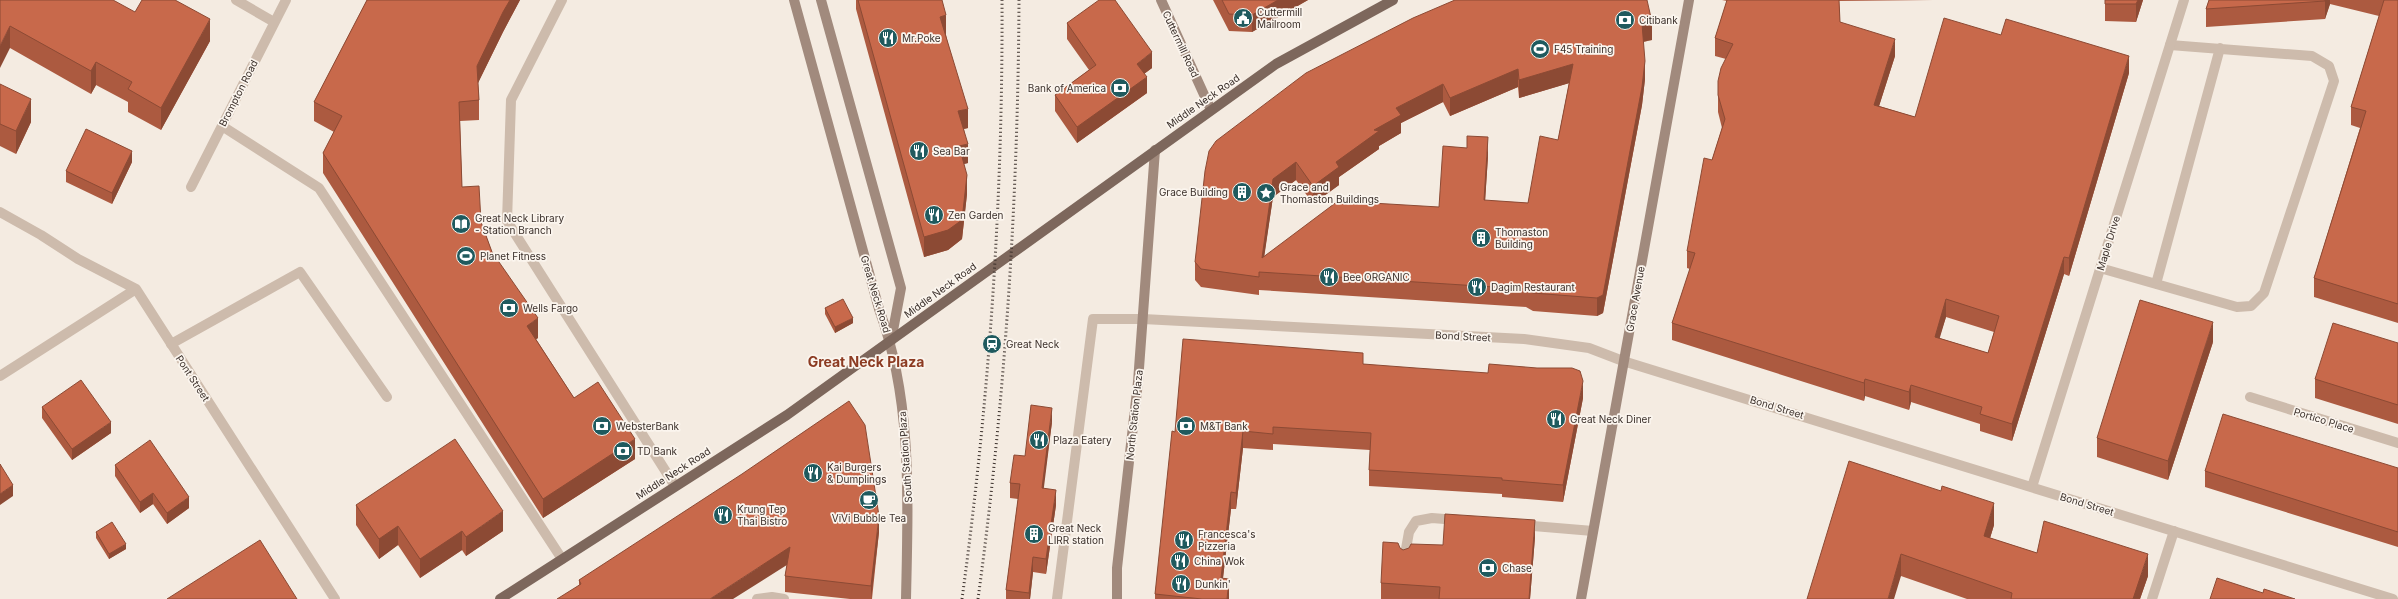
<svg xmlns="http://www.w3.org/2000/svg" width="2398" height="599" font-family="Inter,sans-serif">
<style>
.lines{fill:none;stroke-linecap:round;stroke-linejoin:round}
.lane{stroke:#cdbbac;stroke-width:10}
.street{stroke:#cdbbac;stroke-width:10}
.secondary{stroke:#a18a7d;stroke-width:10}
.primary{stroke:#7d675c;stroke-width:10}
.rail{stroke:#3b302b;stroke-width:3;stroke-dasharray:1 3;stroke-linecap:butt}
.wall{fill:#ac5a40;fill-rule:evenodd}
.shaded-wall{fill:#8c4a34}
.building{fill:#c8694b;stroke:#8c4a34;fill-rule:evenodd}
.labels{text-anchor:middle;stroke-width:3.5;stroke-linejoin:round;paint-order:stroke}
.poi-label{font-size:10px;fill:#3b302b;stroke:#fbf5ee;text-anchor:start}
.street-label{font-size:10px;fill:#3b302b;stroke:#fbf5ee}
.district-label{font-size:14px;font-weight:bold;fill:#8c3b22;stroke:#fbf5ee}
</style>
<rect width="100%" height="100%" fill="#f4ebe1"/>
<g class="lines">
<path class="lane" d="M562,0L511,100L507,221L675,486
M222,126L319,188L562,559
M2100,268L2237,307L2251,306L2264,293L2334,81L2329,66L2312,56L2170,45
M2156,284L2220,48
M171,344L300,272L387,397
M1521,525L1593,531
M1404,560L1409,532L1416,521L1432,518L1457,520
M757,599L772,597L784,599
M1057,599L1093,319H1143
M2152,599L2174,531"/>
<path class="street" d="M236,0L274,22
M191,187L286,0
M0,212L41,235L78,259L136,289L335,599
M1143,319L1524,339L1589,348L1623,361L2393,599
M0,376L136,289
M2250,397L2398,443
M2032,487L2184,0"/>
<path class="secondary" d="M794,0L879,309C913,401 908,502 906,599
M821,0L901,288L891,341
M1161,0L1211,110
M1117,599V568L1138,382L1155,150
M1581,599L1689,0"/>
<path class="primary" d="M500,599L787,415L1276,64L1393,0"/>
<path class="rail" d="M962,599C989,401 1003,200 1002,0
M978,599C1005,401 1018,200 1019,0"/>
</g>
<path class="wall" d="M0,0L135,12L210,41L161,130L128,112V102L96,85L91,94L10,48Z
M367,0H520L503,32L478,83L479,100V120L460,121L462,187L481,222L492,252L538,338L536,339L574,398L635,459L543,518L323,173V153L334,132L314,121V102Z
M856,0H942L946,35L968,128L964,129L968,163L964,164L967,194L962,239L948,250L924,257L856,9Z
M1213,0H1308L1252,32L1229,31Z
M1722,0H1933L1839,1L1840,22L1895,56L1879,106L1915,117L2129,73L2069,276L2064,274L2012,441L1980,431V424L1911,402L1909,410L1865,396L1864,401L1672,340V323L1690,269L1687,268V251L1712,160L1722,128L1718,112V95L1726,59L1715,56V38L1727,1ZM1946,317L1994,332L1988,353L1939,338Z
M2105,0H2143L2136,22L2105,21Z
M2209,0H2398V323L2314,297V278L2360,128L2351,125V107L2379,16L2330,4L2325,19L2206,27V9Z
M1067,23L1152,68L1144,74L1147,93L1077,143L1055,111V95L1089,70L1067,39Z
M1652,40L1643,42L1645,79L1642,105L1603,313L1597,316L1533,311L1526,307L1259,290V295L1201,287L1195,280V262L1306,73ZM1569,83L1558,140L1528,203L1485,201L1488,156L1439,207L1264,256L1273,197L1296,180L1313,204L1339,185V177L1379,149V146L1401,133V123L1443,102L1450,116L1518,87L1519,98Z
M0,84L31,122L16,154L0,146Z
M132,162L112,204L66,182V171Z
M825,308L853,323L835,333L825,314Z
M2213,342L2168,480L2097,457V438Z
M2398,343V424L2315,398V379Z
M1363,364L1583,398L1563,502L1502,497V494L1369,486V470L1370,450L1273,444V450L1243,448L1236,509H1231L1223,578L1229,596V599H1155V594L1175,432Z
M42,407L111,433L72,460L42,418Z
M1052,422L1043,488L1056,505L1046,574L1033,572L1030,599H1006V590L1018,499L1010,498V483L1025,456Z
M115,465L189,508L167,524L153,504L140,513L115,476Z
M2398,468V547L2205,487V471Z
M1941,491L1994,525L1990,538L2037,553L2148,576L2140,599H1967L1901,576L1807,599Z
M356,505L503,531L466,556L462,550L420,578L398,545L379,559L356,525Z
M96,532L126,549L109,559L96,538Z
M879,532L872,599H850L785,592V576L787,564L579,585V580Z
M1535,537L1530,599H1381V583L1400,548L1403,550Z"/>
<path class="shaded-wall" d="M510,0H520L503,32L477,85V66L503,12Z
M1278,0H1308L1252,32V15Z
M2138,0H2143L2136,22V4Z
M2325,0H2330V4L2325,19Z
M946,15V35L940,36V17Z
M210,19V41L161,130V108Z
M1652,22V40L1642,42V24Z
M10,26V48L0,68V46Z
M1895,39V56L1874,122V105Z
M1152,52V68L1137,79V64Z
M2129,56V73L2069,276V258Z
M1645,61V79L1642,105L1603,313L1597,316V298Z
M96,62V85L91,94V71Z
M1573,64V82L1519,98V80Z
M1518,69V87L1450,116V98Z
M1147,77V93L1077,143V127Z
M1443,84V102L1401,123V133L1379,146V149L1339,177V185L1313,204V186L1336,162L1396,108Z
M31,99V122L16,154V131Z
M968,109V128L958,130V111Z
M1488,137V156L1484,218V200Z
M968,144V163L959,165V146Z
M132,151V162L112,204V193Z
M1296,162V180L1273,197L1262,272V258L1273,179Z
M967,175V194L962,239L948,250L924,257V237Z
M2064,257V274L2012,441V424Z
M1946,299V317L1935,354V337Z
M538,318V338L527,345V326Z
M853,318V323L835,333V327Z
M2213,322V342L2168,480V461Z
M1865,379V396L1864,401V383Z
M1583,381V398L1563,502V485Z
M1911,385V402L1909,410V392Z
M1052,408V422L1042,503V488Z
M111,422V433L72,460V449Z
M1243,431V448L1236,509V493Z
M635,439V459L543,518V499Z
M13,485V496L0,505V494Z
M1056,490V505L1046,574V559Z
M1231,492V509L1221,595V578Z
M153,493V504L140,513V502Z
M189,497V508L167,524V513Z
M1994,503V525L1984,558V536Z
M503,511V531L466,556V537Z
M879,516V532L871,599V586Z
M1535,520V537L1530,599H1529Z
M398,526V545L379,559V539Z
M462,531V550L420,578V559Z
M126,544V549L109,559V554Z
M790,547V563L733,599H710Z
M1901,554V576L1894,599H1888Z
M2148,554V576L2140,599H2133Z
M1033,557V572L1030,599H1029V593Z
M1229,579V599H1227Z"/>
<path class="building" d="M0,0H113L135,12L142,0H175L210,19L161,108L128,89L132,82L96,62L91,71L10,26L0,46Z
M367,0H510L503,12L477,66L479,100L459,102L462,187L479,186L481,222L492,252L538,318L527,326L574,398L598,382L635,439L543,499L323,153L342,116L314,102Z
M858,0H942L946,15L940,17L968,109L958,111L968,144L959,146L967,175L962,220L948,230L924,237Z
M1099,0H1115L1152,52L1137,64L1147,77L1077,127L1055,95L1096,65L1067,23Z
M1222,0H1278L1252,15L1229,14Z
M1455,0H1647L1652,22L1642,24L1645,61L1642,87L1603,295L1597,298L1533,293L1526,289L1259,272V277L1201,269L1195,262L1205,171L1209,151L1216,141L1306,73L1413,18ZM1573,64L1558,140L1540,136L1528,203L1484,200L1488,137L1467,136V148L1443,146L1439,207L1338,201L1262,258L1273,179L1296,162L1313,186L1339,167L1336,162L1379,131L1374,130L1401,115L1396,108L1443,84L1450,98L1518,69L1519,80Z
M1727,0H1839L1840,22L1895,39L1874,105L1915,117L1944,18L2001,35L2006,19L2129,56L2069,258L2064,257L2012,424L1980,414L1982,407L1911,385L1909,392L1865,379L1864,383L1672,323L1695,253L1687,251L1704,158L1712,160L1725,119L1718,95V81L1721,68L1733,44L1715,38ZM1946,299L1999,316L1988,353L1935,337Z
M2105,0H2138L2136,4H2105Z
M2209,0H2325V1L2206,9Z
M2384,0H2398V304L2314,278L2366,111L2351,107Z
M0,84L31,99L16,131L0,124Z
M86,129L132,151L112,193L66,171Z
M843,299L853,318L835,327L825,308Z
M2140,300L2213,322L2168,461L2097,438Z
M2333,323L2398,343V405L2315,379Z
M1183,339L1363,353V364L1416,368L1488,373L1489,364L1537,368H1572L1580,371L1583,381L1563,485L1502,480V478L1369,470L1371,433L1273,427V434L1243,431L1236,493L1231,492L1221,578L1229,579L1227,599H1202L1155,594L1172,431L1175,432Z
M81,380L111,422L72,449L42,407Z
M849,401L865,425L879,516L871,586L785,576L790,547L710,599H557L581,584L579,580L742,474Z
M1031,405L1052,408L1042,488L1056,490L1046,559L1033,557L1029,593L1006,590L1020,484L1010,483L1014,455L1025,456Z
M2223,414L2398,468V532L2205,471Z
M455,439L503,511L466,537L462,531L420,559L398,526L379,539L356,505Z
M150,440L189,497L167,513L153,493L140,502L115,465Z
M1849,461L1941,491L1942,486L1994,503L1984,536L2037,553L2044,521L2148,554L2133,599H2011L2012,593L1901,554L1888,599H1807Z
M0,464L13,485L0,494Z
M1445,514L1535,520L1529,599H1439L1440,587L1381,583L1383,542L1398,543L1400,548L1403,550L1409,548L1411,544L1443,545Z
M112,522L126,544L109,554L96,532Z
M260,540L297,599H167Z
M2217,578L2263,593L2264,589L2295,599H2210Z"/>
<defs>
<symbol id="civic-disc" viewBox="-11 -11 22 22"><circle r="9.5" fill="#1f5a5e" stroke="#fbf5ee"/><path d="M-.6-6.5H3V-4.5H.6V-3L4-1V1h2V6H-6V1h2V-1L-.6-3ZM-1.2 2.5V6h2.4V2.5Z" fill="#fff"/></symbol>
<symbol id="bank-disc" viewBox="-11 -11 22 22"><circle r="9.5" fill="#1f5a5e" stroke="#fbf5ee"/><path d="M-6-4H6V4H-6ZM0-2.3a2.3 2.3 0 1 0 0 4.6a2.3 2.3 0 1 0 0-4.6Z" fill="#fff"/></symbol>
<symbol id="restaurant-disc" viewBox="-11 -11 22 22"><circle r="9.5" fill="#1f5a5e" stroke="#fbf5ee"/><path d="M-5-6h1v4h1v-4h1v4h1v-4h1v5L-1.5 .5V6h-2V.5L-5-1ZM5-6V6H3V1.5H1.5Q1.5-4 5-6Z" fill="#fff"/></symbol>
<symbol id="stadium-disc" viewBox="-11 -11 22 22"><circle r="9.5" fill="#1f5a5e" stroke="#fbf5ee"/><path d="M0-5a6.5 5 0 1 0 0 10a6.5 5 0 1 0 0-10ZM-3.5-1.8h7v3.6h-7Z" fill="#fff"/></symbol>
<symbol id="building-disc" viewBox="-11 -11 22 22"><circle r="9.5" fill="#1f5a5e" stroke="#fbf5ee"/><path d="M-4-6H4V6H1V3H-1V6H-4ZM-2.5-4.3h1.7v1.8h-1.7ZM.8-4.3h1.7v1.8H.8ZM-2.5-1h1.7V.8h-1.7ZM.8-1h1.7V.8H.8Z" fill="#fff"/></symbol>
<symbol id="sight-disc" viewBox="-11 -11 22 22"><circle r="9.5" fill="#1f5a5e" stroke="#fbf5ee"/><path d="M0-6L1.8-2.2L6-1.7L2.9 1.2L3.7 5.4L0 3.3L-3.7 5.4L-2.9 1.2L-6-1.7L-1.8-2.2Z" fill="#fff"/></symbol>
<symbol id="library-disc" viewBox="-11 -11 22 22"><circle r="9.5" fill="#1f5a5e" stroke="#fbf5ee"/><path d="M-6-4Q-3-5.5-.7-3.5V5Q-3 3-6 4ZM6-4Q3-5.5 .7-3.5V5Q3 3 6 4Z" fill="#fff"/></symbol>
<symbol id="station-disc" viewBox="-11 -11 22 22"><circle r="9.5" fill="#1f5a5e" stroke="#fbf5ee"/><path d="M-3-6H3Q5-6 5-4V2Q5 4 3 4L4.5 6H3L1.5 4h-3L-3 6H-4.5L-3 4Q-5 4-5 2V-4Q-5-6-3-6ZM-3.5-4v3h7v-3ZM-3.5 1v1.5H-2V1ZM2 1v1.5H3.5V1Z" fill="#fff"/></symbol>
<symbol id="cafe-disc" viewBox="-11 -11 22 22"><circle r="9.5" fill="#1f5a5e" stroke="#fbf5ee"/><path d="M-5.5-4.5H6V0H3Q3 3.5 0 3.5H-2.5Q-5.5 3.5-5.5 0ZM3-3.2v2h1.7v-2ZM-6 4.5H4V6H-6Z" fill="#fff"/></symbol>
</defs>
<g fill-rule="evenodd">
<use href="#civic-disc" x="1232" y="7" width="22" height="22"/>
<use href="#bank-disc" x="1614" y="9" width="22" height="22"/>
<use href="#restaurant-disc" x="877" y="27" width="22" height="22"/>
<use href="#stadium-disc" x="1529" y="38" width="22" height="22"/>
<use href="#bank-disc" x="1109" y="77" width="22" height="22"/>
<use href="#restaurant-disc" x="908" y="140" width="22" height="22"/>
<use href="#building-disc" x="1231" y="181" width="22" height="22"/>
<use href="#sight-disc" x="1255" y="182" width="22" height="22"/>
<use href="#restaurant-disc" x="923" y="204" width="22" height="22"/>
<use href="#library-disc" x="450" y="213" width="22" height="22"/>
<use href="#building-disc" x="1470" y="227" width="22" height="22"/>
<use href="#stadium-disc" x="455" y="245" width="22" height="22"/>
<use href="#restaurant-disc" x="1318" y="266" width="22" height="22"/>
<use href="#restaurant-disc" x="1466" y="276" width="22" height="22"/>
<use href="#bank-disc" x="498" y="297" width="22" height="22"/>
<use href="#station-disc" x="981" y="333" width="22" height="22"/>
<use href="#restaurant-disc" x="1545" y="408" width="22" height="22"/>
<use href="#bank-disc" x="591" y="415" width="22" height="22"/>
<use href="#bank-disc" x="1175" y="415" width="22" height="22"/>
<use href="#restaurant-disc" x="1028" y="429" width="22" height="22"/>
<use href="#bank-disc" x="612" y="440" width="22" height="22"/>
<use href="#restaurant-disc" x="802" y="462" width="22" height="22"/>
<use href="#cafe-disc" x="858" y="489" width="22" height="22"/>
<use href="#restaurant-disc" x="712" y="504" width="22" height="22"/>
<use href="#building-disc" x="1023" y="523" width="22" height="22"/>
<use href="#restaurant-disc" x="1173" y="529" width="22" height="22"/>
<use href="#restaurant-disc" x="1169" y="550" width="22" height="22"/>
<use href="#bank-disc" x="1477" y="557" width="22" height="22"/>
<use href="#restaurant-disc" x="1170" y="573" width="22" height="22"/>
</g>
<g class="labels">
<g class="poi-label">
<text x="1257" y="16">Cuttermill<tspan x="1257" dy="12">Mailroom</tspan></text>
<text x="1639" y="24">Citibank</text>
<text x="902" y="42">Mr.Poke</text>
<text x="1554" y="53">F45 Training</text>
<text x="1106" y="92" text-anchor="end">Bank of America</text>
<text x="933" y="155">Sea Bar</text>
<text x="1280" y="191">Grace and<tspan x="1280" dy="12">Thomaston Buildings</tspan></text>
<text x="1228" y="196" text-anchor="end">Grace Building</text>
<text x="948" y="219">Zen Garden</text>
<text x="475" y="222">Great Neck Library<tspan x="475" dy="12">- Station Branch</tspan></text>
<text x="1495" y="236">Thomaston<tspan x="1495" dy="12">Building</tspan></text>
<text x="480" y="260">Planet Fitness</text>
<text x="1343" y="281">Bee ORGANIC</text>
<text x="1491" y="291">Dagim Restaurant</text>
<text x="523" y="312">Wells Fargo</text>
<text x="1006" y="348">Great Neck</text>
<text x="1570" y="423">Great Neck Diner</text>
<text x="616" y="430">WebsterBank</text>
<text x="1200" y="430">M&amp;T Bank</text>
<text x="1053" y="444">Plaza Eatery</text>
<text x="637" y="455">TD Bank</text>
<text x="827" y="471">Kai Burgers<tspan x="827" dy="12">&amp; Dumplings</tspan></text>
<text x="737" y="513">Krung Tep<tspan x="737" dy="12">Thai Bistro</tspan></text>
<text x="869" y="522" text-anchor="middle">ViVi Bubble Tea</text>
<text x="1048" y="532">Great Neck<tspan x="1048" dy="12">LIRR station</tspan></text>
<text x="1198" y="538">Francesca's<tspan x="1198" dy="12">Pizzeria</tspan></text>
<text x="1194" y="565">China Wok</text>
<text x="1502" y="572">Chase</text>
<text x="1195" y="588">Dunkin'</text>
</g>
<g class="street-label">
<text transform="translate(1181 44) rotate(65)" y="4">Cuttermill Road</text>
<text transform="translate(238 93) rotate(-63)" y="4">Brompton Road</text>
<text transform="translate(1203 101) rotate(-35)" y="4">Middle Neck Road</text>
<text transform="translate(2108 243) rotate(-73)" y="4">Maple Drive</text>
<text transform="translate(940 290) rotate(-36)" y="4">Middle Neck Road</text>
<text transform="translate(876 294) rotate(73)" y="4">Great Neck Road</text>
<text transform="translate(1635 299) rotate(-80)" y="4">Grace Avenue</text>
<text transform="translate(1463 336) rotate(3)" y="4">Bond Street</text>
<text transform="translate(193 378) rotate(57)" y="4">Pont Street</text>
<text transform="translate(1777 407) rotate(17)" y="4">Bond Street</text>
<text transform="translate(1134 415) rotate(-84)" y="4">North Station Plaza</text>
<text transform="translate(2324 420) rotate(17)" y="4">Portico Place</text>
<text transform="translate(905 457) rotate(-94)" y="4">South Station Plaza</text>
<text transform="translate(673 473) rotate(-33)" y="4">Middle Neck Road</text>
<text transform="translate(2087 504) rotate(17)" y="4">Bond Street</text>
</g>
<g class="district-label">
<text x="866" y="367">Great Neck Plaza</text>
</g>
</g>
</svg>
